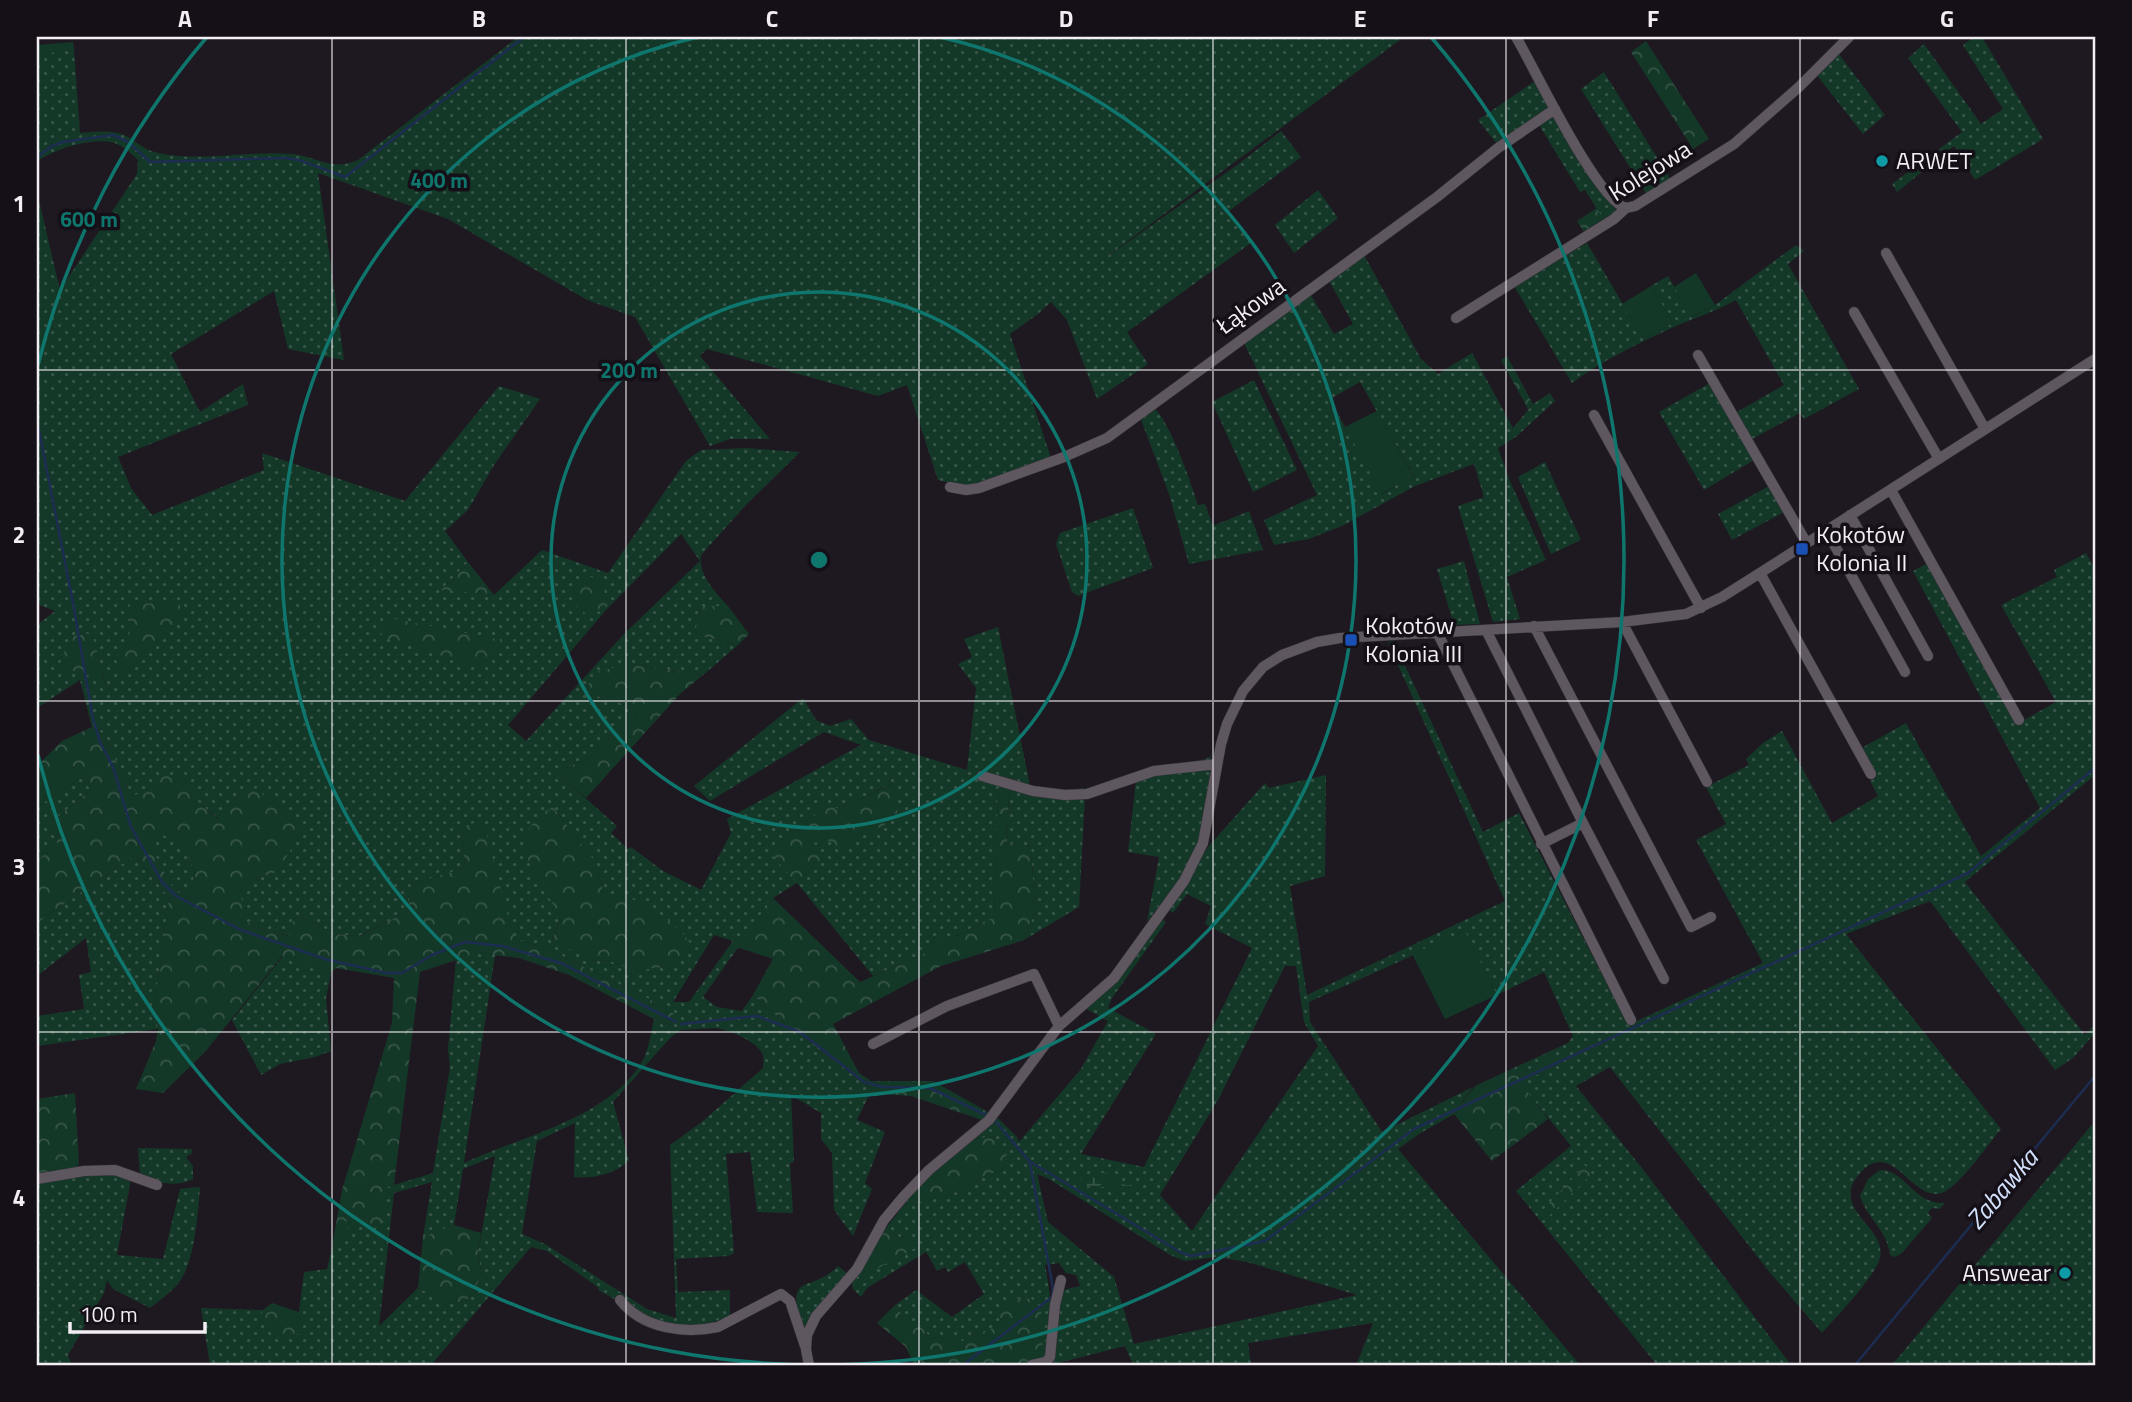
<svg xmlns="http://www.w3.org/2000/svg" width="2132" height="1402" font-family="'Titillium Web',sans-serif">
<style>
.grass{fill:url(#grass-dots);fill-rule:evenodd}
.forest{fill:url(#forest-crowns);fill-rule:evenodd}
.wetland{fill:url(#wetland-marsh)}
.garden{fill:#143828}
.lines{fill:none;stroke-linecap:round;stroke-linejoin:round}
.stream{stroke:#1c2d51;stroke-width:2.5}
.minor-casing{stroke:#373339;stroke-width:11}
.minor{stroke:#5e5760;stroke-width:10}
.grid{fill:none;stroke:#f2eef4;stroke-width:2;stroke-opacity:0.55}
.ring{fill:none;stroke:#0f766e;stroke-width:3.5}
.culture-dot{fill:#0f9aa8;stroke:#151017;stroke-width:2.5}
.transit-dot{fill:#1a4fb4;stroke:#151017;stroke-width:2.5}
.labels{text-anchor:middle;stroke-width:7;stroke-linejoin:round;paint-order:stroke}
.poi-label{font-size:24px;fill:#f2eef4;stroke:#151017;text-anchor:start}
.street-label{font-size:24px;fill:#f2eef4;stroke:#151017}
.water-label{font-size:26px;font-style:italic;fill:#d3e1fc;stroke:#151017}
.centre{fill:#0f766e;stroke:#151017;stroke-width:3.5}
.ring-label{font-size:21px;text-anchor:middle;font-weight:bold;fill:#0f766e;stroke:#151017;stroke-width:7;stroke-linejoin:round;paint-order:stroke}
.neatline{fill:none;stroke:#f2eef4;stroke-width:2.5}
.grid-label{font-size:23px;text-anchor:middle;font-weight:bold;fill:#f2eef4}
</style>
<defs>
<pattern id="grass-dots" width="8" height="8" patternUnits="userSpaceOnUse" patternTransform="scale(1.75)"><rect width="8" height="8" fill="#143828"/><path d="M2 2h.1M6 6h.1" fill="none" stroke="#375548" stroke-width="1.8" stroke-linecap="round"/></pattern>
<pattern id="forest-crowns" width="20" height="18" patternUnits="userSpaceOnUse" patternTransform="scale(1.75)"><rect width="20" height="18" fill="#143828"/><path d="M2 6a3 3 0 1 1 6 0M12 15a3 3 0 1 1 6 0" fill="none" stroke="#375548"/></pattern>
<pattern id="wetland-marsh" width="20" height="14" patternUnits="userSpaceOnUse" patternTransform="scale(1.75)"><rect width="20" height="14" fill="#143828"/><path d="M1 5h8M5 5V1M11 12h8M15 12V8" fill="none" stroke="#375548"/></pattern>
</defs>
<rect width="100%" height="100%" fill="#1e1920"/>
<path class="grass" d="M518,37H1404L1098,263L1237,165L1281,131L1301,157L1229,211L1251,243L1127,332L1148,364L1097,399L1067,320L1051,302L1038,314L1010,334L1051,458L976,485L961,486L938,480L907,385L878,396L707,349L700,356L770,439H730L710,446L635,317L587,300L448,219L318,173L344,360L288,349L274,291L171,354L200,412L243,384L248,405L118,457L131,488L152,515L264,470L262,453L405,501L499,386L540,399L494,465L468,510L445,531L468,562L442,589L494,595L542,550L608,573L686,461L701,450L746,448L800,452L745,506L701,555C698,575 716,593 728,606H701L695,634L738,645L703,675L630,664L584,694L608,698L639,711L589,758L556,772L617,826L611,833L628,849L631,847L663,871L701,890L731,833L727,819L861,745L824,732L710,801L694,786L803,698L816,720L830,726L851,719L869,740L967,770L976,688L958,664L972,657L964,639L998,627L1030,786L1050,790L1096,788L1143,771L1206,759L1211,756C1209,791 1207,833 1189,864C1177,884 1161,903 1147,922L1159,857L1128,852L1136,780L1085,796L1079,907L1024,940L1035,912L1031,847L1007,843L1009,791L998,788L994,917L946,941L934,937L930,951L873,976L797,883L773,898L703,997L717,1007L742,1011L753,995L791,1029L872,1089L857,1120L885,1132L865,1183L872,1189L853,1236L834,1210L832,1153L821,1139V1113L791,1095L794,1162L790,1163L793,1213L757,1212L750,1152L726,1154L734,1253L728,1256L676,1259L678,1292L730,1290V1316C674,1339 646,1316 598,1290L599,1288L547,1251L531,1247L431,1365H210L201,1308L263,1310L260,1321L300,1334L299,1312L304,1272L327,1269L332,1247L351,1239L344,1221L387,1187L433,1173L450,1067L448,1050L456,959L478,953L495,955L464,1163C521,1136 609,1119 643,1060C649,1049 651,1031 654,1019L671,1025L667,1008L544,947L514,939L462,827L465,868L411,884L408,911L359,936L333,934L312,921L295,917L290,936L265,931L245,921L237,892L254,879L274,873L287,810L266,798L241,791L219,819L197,801L156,790L131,796L105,735L92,727L80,680L37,708V625L55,611L37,604V192L60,290L137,174L138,160C131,153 121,144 111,142C88,138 56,149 37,161V54L74,50L80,133C97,132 113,129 128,137C136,141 142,148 151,151C196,164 245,150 291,154C318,156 329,172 358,160ZM681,534L700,561L625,633L526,741L508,725L606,610ZM92,634L106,685L79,670L56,673ZM895,782L814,843L775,844L815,816L839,809ZM553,807L596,863L604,894L678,965L634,971L608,960L596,961L552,940L561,917ZM714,935L733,941L689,1002H673ZM716,1028C729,1030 760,1042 763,1056C764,1060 763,1064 763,1068L703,1121L670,1145L676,1318L647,1309L545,1244L522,1234L537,1141L575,1123L574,1177C592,1179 617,1174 629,1160L613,1102L671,1037L681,1030ZM495,1156L478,1253L482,1276L467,1300L453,1304L418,1288L379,1326L394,1193L432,1182L423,1237L454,1225L463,1169Z
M1974,37H1982L2043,139L1975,180L1954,146L1897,192L1892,184L1962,132L1908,58L1924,44L1981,124L2003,109L1963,45Z
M1838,53L1885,115L1863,134L1816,74Z
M1604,72L1671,180L1647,195L1581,89Z
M1535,81L1549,103L1548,109L1497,144L1478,120Z
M1551,116L1557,117C1575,148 1591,187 1618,211L1603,219L1585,190L1580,192L1539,125Z
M1318,190L1338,218L1294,253L1275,225Z
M1587,243L1644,340L1673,323L1651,286L1668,276L1692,317L1715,305L1796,245L1804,251L1788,264L1859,389L1804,419L1800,413L1752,439L1737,412L1784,385L1736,300C1716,311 1697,317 1676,326C1641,342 1603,360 1572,383L1514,286Z
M1363,253L1421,359L1438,374L1472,353L1513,428L1533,404L1550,393L1555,401L1517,436L1498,448L1510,481L1546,560L1507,577L1520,619L1493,622L1458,506L1484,497L1474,464L1415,486L1342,526L1309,539L1274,545L1264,520L1317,495L1245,345V339L1309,292L1334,334L1353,324L1328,279ZM1360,382L1415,478L1405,480L1382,494L1330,399Z
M1254,380L1297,470L1253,492L1212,402Z
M1710,383L1754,460L1704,490L1659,412Z
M1153,407C1170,421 1191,483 1198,505L1205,504L1212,523L1215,525L1249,511L1263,550L1189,564L1169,494L1140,417Z
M1545,462L1581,540L1551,554L1518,477Z
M1769,486L1784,512L1732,540L1718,514Z
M1133,508L1153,568L1078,596L1072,592L1056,544L1060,533Z
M2086,553L2095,569V775L1965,882L2085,1035L2095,1024V1033L2073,1058L2055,1070L1930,901L1846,934L2001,1129C1989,1143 1960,1185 1944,1192C1913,1206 1894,1137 1861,1172C1827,1209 1887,1226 1880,1257C1877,1275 1836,1317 1822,1333L1767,1269L1610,1067L1576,1086L1645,1172L1791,1365H1657L1516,1191L1571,1146L1520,1083L1558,1064V1056L1516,1076L1505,1072L1568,1043L1573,1036L1544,972L1497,995L1465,932L1309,1002L1310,1022L1382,1132L1473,1087L1454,1114L1419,1134L1398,1149L1580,1365H1356L1373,1323L1248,1343L1251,1365H1133L1125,1346L1054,1364L1057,1321L1063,1290L1080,1286L1076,1275L1066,1273L1059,1263L1045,1265C1051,1296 1055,1327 1045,1356L1036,1361L1032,1299L1019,1298L997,1312L1001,1319L996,1327L970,1336L963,1341L939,1338L931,1339L919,1323H909L902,1319L900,1311L894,1306L916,1290L952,1317L984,1294L965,1262L948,1272L945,1267L937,1271L926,1252L867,1288L861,1297L853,1289L852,1283L856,1276L914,1241L883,1232L910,1197L921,1203L954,1193L983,1177L1004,1169L995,1136L974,1139L998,1118L1017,1137L1019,1142L1081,1069L1108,1021L1085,1008L1118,981L1161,919L1166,922L1112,998L1108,1008L1156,1034L1081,1154L1144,1167L1252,948L1205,924L1211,906L1187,894L1173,913L1168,909L1208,847L1265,783L1269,788L1326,775L1325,876L1290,886L1307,995L1505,901L1388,643L1393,640L1483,832L1519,813L1628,1025L1763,963L1696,840L1726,824L1706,787L1749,765L1746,759L1763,743L1782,731L1832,823L1878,796L1870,781L1876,778L1860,749L1906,723L1981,856L2040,808L1913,571L1928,563L2019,723L2056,702L2001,605L2057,577L2054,570ZM1285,966H1296L1304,1022L1318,1046L1192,1231L1160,1195L1218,1100ZM1037,1174L1049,1179L1170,1255L1185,1261L1216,1257L1247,1262L1357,1295L1134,1344L1114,1277L1048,1222Z
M1464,561L1480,624L1454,625L1437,569Z
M82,777L91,790L50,823L58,845L37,860V807Z
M163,835L180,839L195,872L189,899L171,885L149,844Z
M135,855L169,898L155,1002L158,1029L37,1046V1016L84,1009L79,975L91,972L86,938L37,976V923Z
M283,956L331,973L326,998L331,1051L315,1057L280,1064L261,1075L232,1020Z
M2095,1121V1365H1892Z
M138,1148L192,1149V1153L186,1157L193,1166V1179C175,1188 157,1183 140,1175Z
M1880,1170C1906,1170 1914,1205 1945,1203L1940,1209L1932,1208L1928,1213L1932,1218L1902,1253L1895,1257L1890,1255C1888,1231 1866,1217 1860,1196L1868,1179Z
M114,1173L120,1177L131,1179L117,1255L163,1259L180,1189L200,1187C198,1213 195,1256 182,1278C174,1291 161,1299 150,1308L113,1289L107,1280L104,1293L68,1355L72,1365H37V1182Z
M838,1266L848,1274L823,1301L805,1327H802C785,1270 809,1295 838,1266Z"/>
<path class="forest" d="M1646,41L1709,139L1693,149L1631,52Z
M73,42L74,50L37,54V45Z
M1597,208L1603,219L1584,232L1577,221Z
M1507,356L1533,404L1528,409L1501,360Z
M468,562L494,595L441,590Z
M592,577L604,586L606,610L586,614L572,602L573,588L581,578Z
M130,603L180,604L181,621L125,678L116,660L131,630L128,618Z
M701,606H728L749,634L738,645L695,634Z
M390,618L501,640L481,668L391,640L380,633Z
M92,633L106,686L79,670L56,674L70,637Z
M630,664L703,675L680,694L586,798L556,772L589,758L639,711L608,698L584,694L595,672Z
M92,727L105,735L131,796L155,790L158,777L184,773L197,801L218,819L241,791L258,788L266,798L287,810L300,827L290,852L274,873L254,879L237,892L248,908L245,921L265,931L289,936L295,917L312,921L333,934L360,936L408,911L411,884L465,868L462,827L483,820L514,939L544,947L667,1008L677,1017L672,1025L654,1019L569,975L519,958L478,953L420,972L394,1185L387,1187L381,1229L345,1221L351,1239L332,1247L342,1190L392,1023L394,978L336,968L331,973L282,956L205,1052L163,1093L136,1089L156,1041L158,1029L155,1002L169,898L135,855L37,923V860L58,845L50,823L91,790L74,766L46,785L37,776V766L62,741ZM163,835L180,839L195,872L189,899L172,886L150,845Z
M896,782L897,818L840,848L824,838L814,843L820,860L796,882L773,857L775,844L815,816V811L824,803L839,809Z
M998,788L1009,790L1007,843L1031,847L1035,912L1024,940L941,966L833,1024L859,1073L871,1081H933L988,1112L982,1120L911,1096L870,1093L871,1088L791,1029L753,995L773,959L737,947L773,898L860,982L930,951L934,937L946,941L994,917Z
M553,807L596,863L604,894C609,894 616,893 621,895C643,901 683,926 692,947L678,965L634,971L608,960L596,961L552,941L561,917L531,869L522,839L538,816Z
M1558,1055V1064L1521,1083L1548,1119L1492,1161L1454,1114L1475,1086L1505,1072L1516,1076Z
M75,1093L79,1164L75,1169L37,1174V1099Z
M994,1136L1007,1152L1004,1169L983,1177L954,1193L921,1203L910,1197L922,1182L974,1139Z
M1585,1165L1592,1174L1548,1217L1543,1210Z
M454,1225L481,1233L478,1254L482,1276L467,1300L452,1304L418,1288L423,1237Z
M883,1232L914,1241L915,1248L862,1277L856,1276Z
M1019,1298L1032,1299L1045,1318L1042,1351L1036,1361L1015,1365H914L906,1347L877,1323L894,1306L900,1311L902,1319L909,1323H919L931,1339L939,1338L963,1341L970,1336L996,1327L1001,1319L996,1312Z
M272,1303L299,1312L301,1334L285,1336L260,1321L263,1310Z"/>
<path class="wetland" d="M1091,1173H1108L1121,1184L1136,1187V1190L1134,1193L1112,1187H1091L1081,1184L1080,1179Z"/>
<path class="garden" d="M1696,273L1715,305L1691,317L1674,287Z
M1651,286L1673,323L1644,340L1622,304Z
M1377,411L1415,479L1405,480L1381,494L1345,427Z
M74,766L82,777L37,807V776L46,785Z
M1465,931L1497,995L1445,1019L1412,954Z"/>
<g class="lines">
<path class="stream" d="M37,157L52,146L63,142L113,135L128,142L150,162L285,158L299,160L345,177L524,37
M37,420L73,603L93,719L100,742L113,767L131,827L162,882L176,896L241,930L325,959L386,973H402L432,955L465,942L502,946L561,963L676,1022
M681,1024L757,1016L800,1032L864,1082L883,1087L930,1088L986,1115
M996,1122L1029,1161L1180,1252L1191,1256L1265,1241L1414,1129L1968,873L2095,768
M963,1365L1052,1297L1053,1288L1030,1163
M1855,1365L2095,1076"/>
<defs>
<path id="minor" d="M1516,37C1534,67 1597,201 1626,208
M1886,253L1985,429
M1854,312L1939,459
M1456,318L1614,219L1626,208L1635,206L1734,144L1799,87L1849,37
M1698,355L1806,542
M1594,415L1701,608
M950,487L966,490L979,488L1064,457L1107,438L1437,197L1498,148L1555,109
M1891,490L2019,720
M1850,515L1928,656
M1826,530L1905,672
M1760,573L1871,774
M1622,622L1707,782
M1534,626L1691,927L1711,917
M1486,630L1583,823
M1437,632L1631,1020
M982,776L1033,791L1065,795L1087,794L1154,771L1217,764
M1541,844L1583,823L1664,979
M873,1044L947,1006L1034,974L1059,1026
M37,1179L84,1171L115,1170L157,1185
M620,1300C643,1329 684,1334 718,1327L781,1294L790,1301L805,1346
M809,1365L806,1350L807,1335L816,1316L857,1269L884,1220L904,1196L929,1170L989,1120L1059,1026L1114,978L1184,881L1203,843L1221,744L1227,724L1243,691L1263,667L1282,655L1317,642L1340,638L1622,622L1686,614L1722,597L1760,573L2095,359
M1032,1365L1046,1362L1050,1357L1055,1305L1061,1280"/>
</defs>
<use href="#minor" class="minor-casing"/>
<use href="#minor" class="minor"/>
</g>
<path class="grid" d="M332,37V1365M626,37V1365M919,37V1365M1213,37V1365M1506,37V1365M1800,37V1365M37,370H2095M37,701H2095M37,1032H2095"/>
<g class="ring">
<circle cx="819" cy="560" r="268"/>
<path d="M940 37A537 537 0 1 1 698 37"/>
<path d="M38 365A805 805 0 0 1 207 37M1431 37A805 805 0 1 1 38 755"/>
</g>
<g class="culture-dot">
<circle cx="1882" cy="161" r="7"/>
<circle cx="2065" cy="1273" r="7"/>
</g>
<g class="transit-dot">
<rect x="1795" y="542" width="14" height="14" rx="3.5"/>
<rect x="1344" y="633" width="14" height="14" rx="3.5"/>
</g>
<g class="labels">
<g class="poi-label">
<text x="1896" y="169">ARWET</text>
<text x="1816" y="543">Kokotów<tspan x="1816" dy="28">Kolonia II</tspan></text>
<text x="1365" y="634">Kokotów<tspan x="1365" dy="28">Kolonia III</tspan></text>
<text x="2051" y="1281" text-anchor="end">Answear</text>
</g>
<g class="street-label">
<text transform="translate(1650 171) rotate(-32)" y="8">Kolejowa</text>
<text transform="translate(1251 306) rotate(-36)" y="8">Łąkowa</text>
</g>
<g class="water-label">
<text transform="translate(2002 1189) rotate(-50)" y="9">Zabawka</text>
</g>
</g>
<circle cx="819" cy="560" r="10" class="centre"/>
<g class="ring-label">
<text x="439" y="188">400 m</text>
<text x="89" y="227">600 m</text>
<text x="629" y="378">200 m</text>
</g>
<rect width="2132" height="1402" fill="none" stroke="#151017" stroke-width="77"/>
<path d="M70 1322v10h135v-10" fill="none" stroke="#f2eef4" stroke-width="3.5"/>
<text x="80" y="1322" font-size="21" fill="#f2eef4" stroke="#151017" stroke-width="5" paint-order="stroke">100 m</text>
<rect x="38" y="38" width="2056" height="1326" class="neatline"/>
<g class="grid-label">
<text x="185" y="27">A</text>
<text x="479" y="27">B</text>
<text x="772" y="27">C</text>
<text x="1066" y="27">D</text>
<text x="1360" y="27">E</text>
<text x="1653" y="27">F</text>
<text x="1947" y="27">G</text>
<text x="19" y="212">1</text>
<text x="19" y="543">2</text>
<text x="19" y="875">3</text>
<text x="19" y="1206">4</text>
</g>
</svg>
